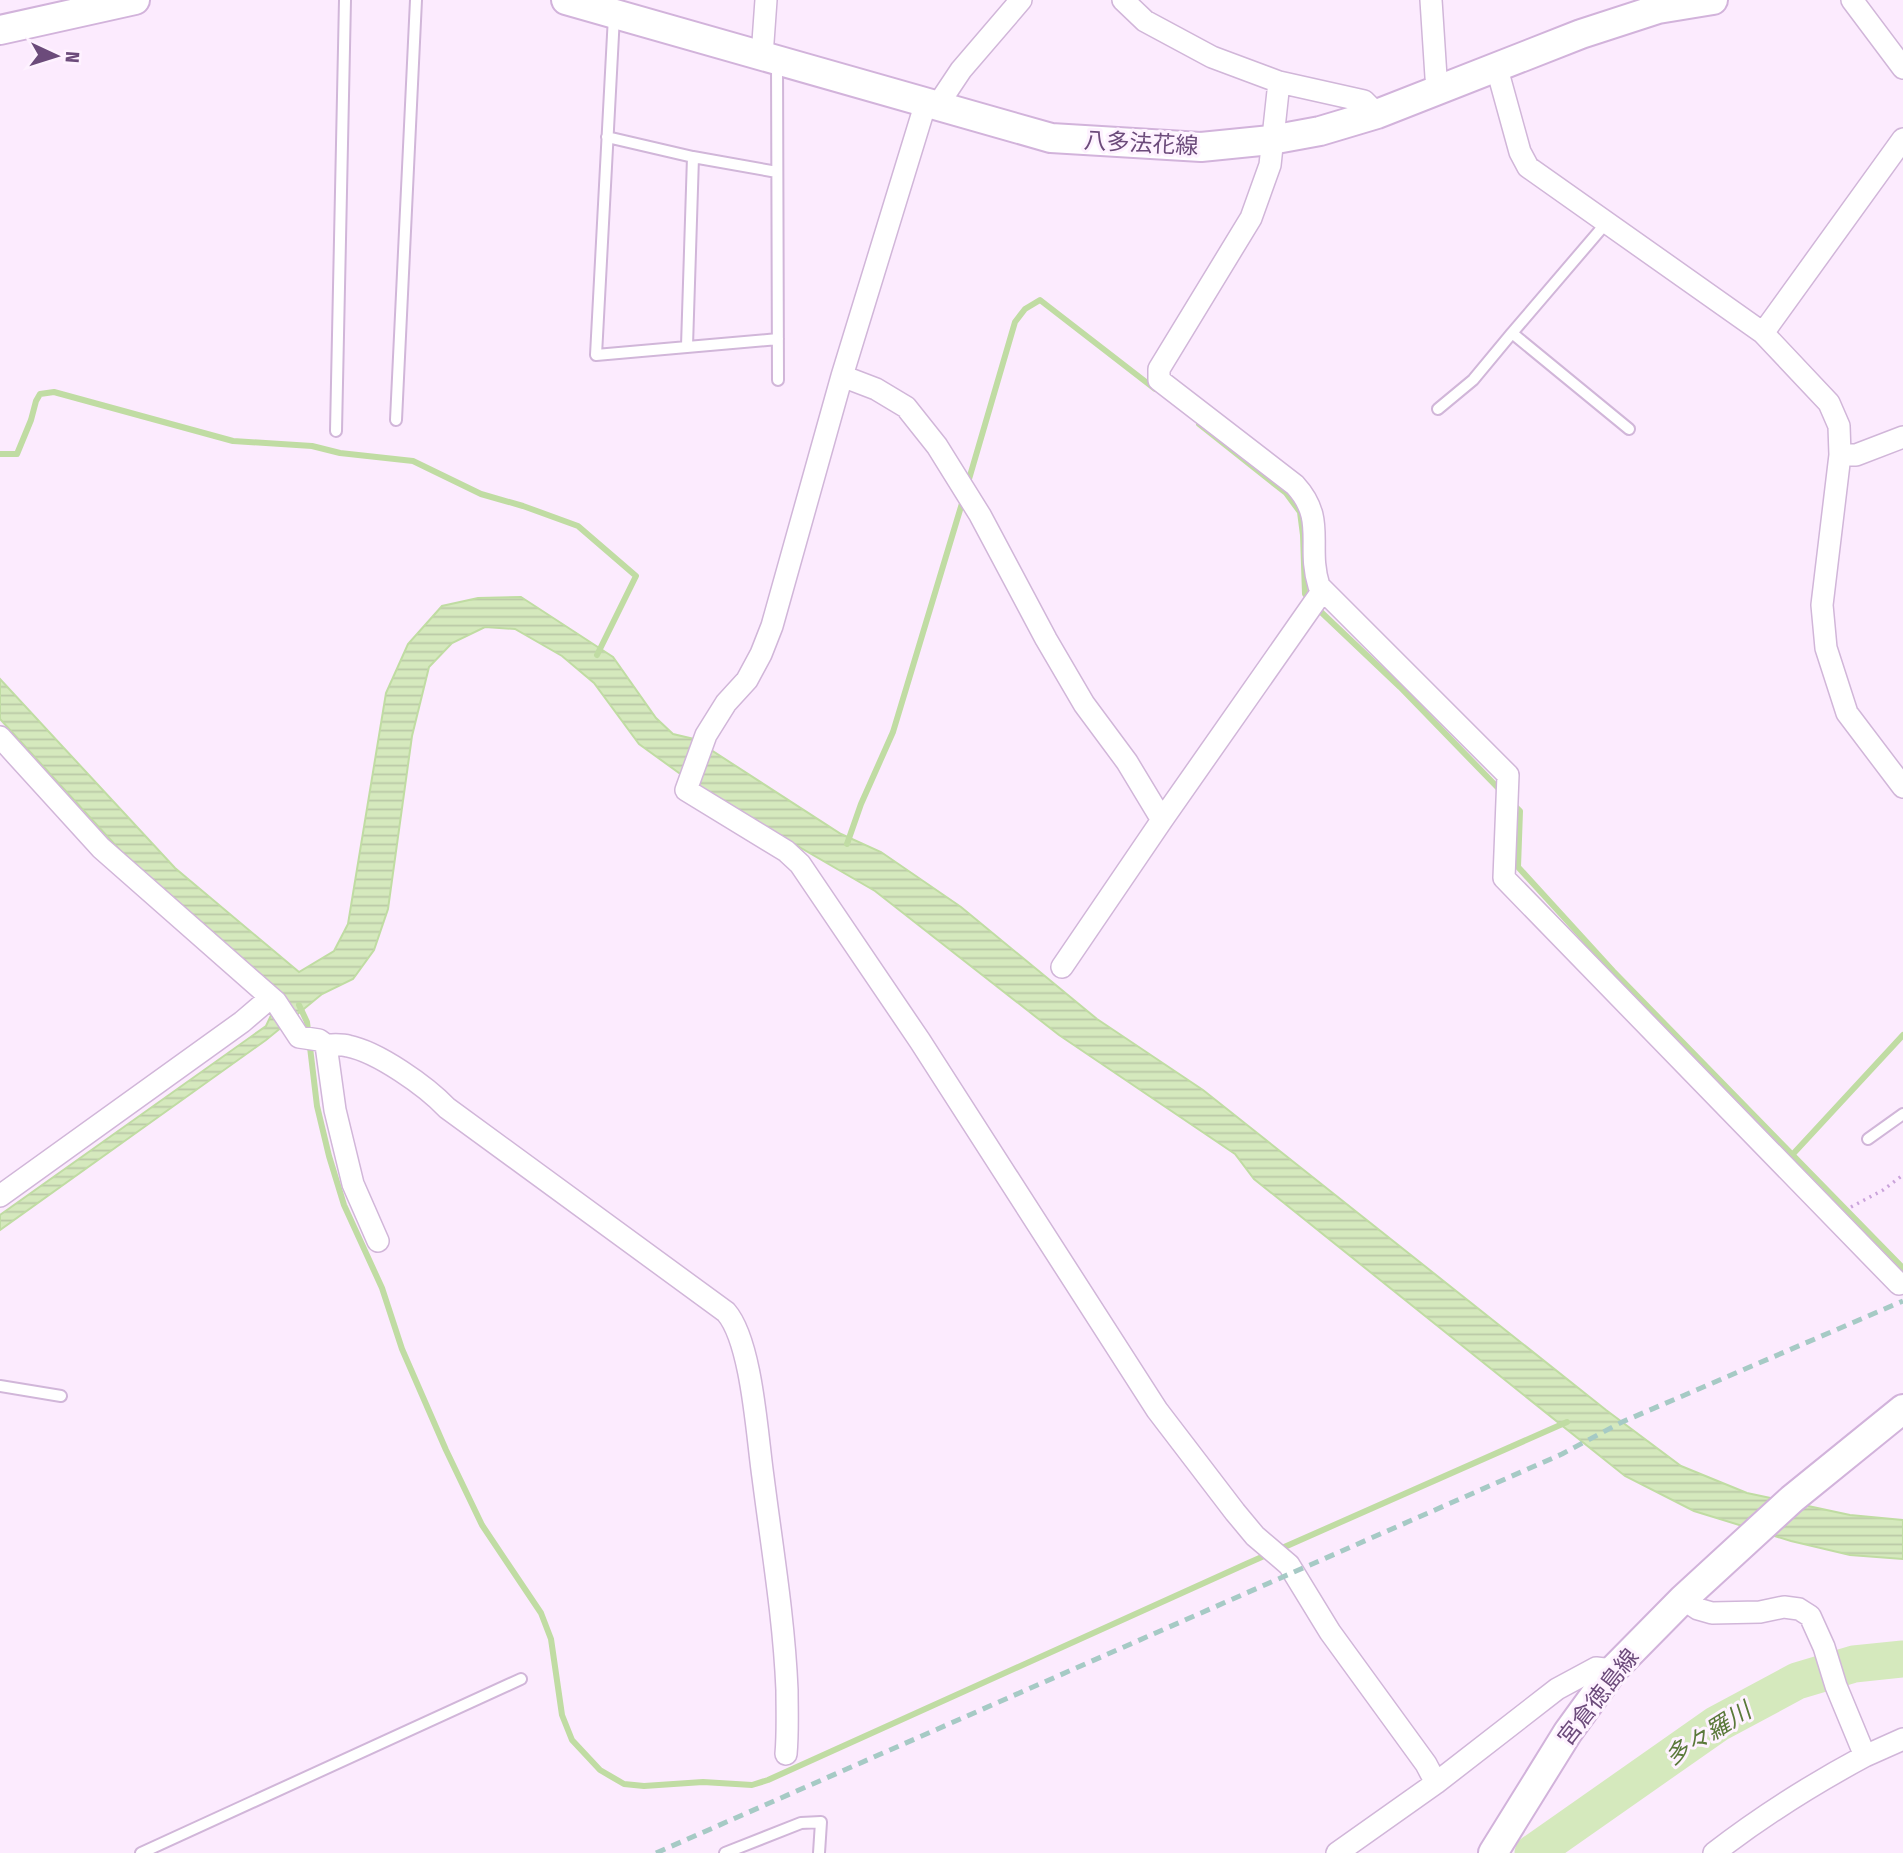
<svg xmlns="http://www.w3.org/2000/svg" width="1903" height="1853" font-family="'Fira Sans Condensed','Noto Sans JP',sans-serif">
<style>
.water{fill:url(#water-rules);stroke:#c0dca3;stroke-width:2}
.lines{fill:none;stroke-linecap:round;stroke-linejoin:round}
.stream{stroke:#c0dca3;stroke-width:6}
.river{stroke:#d5e9bd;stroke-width:37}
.service-casing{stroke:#d1b6d9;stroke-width:14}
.minor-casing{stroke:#d1b6d9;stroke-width:24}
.secondary-casing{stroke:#d2b3db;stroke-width:32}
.path{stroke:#caa3db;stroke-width:3.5;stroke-dasharray:2 5;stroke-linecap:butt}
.service{stroke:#fff;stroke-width:10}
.minor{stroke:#fff;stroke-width:21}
.secondary{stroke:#fff;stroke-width:28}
.rail{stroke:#a6cac5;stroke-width:5;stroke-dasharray:10 7;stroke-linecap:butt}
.labels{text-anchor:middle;stroke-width:6;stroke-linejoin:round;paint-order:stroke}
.street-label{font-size:23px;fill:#6c4b7b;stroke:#fef2ff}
.water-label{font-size:24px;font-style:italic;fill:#5a793a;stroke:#fef2ff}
</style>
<defs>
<pattern id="water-rules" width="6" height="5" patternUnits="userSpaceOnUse" patternTransform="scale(1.75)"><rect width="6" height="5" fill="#d5e9bd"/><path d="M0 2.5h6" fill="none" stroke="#bac9a6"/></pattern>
</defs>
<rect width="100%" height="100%" fill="#fcebfe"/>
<path class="water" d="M521,597L613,657L656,718L673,734L694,739L841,834L881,852L961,907L1097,1019L1203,1090L1606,1410L1681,1466L1747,1493L1850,1515L1903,1520V1559L1850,1555L1791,1541L1694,1511L1625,1476L1254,1179L1235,1154L1059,1035L875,891L708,794L639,744L594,683L562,656L515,629L485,627L452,643L429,667L412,736L388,909L374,950L353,979L322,994L266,1040L0,1230V1215L266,1026L281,994L129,860L0,719V679L175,868L299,972L334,951L348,924L386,693L408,644L442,606L478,598Z"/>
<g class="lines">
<path class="stream" d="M1199,424L1286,493L1300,512L1303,535L1305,594L1321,612L1400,687L1502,792
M0,454H17L31,420L36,401L40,394L54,392L233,441L312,446L340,453L413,461L481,494L523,506L578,526L636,576L597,655
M967,486L1015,322L1025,309L1040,300L1155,389
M1512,803L1520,811L1518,867L1613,971L1903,1268
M847,844L861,804L893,732L963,500
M299,1005L307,1022L317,1106L329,1156L344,1205L382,1288L402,1349L446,1450L482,1525L541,1613L551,1639L562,1715L572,1740L600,1770L624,1784L644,1786L703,1782L752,1785L768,1780L1246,1564L1567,1422
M1793,1154L1903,1035"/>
<path class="river" d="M1533,1853L1717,1724L1797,1681L1854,1664L1903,1659"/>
<defs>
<path id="service" d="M614,16L596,355L778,339
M777,61L778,380
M607,137L693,157L687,346
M693,157L777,172
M1607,222L1512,333L1629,429
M1438,409L1473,380L1512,333
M396,420L416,0
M336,431L345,0
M1868,1139L1903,1114
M0,1386L61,1396
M141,1853L521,1679
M725,1853L801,1823L821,1822L819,1853"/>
<path id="minor" d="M1123,0L1145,21L1212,57L1279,82L1364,101L1377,114
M1431,0L1436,77L1439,88
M1852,0L1903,68
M762,56L766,0
M1496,65L1520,152L1528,167L1763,333L1829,403L1839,426L1840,455L1822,605L1826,648L1847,713L1903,787
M1279,82L1270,165L1251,218L1159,369V380L1295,485C1327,520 1306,545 1319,586L1508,775L1504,878L1899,1284
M926,102L842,376L772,626L761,654L747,680L726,703L706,735L686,790L786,851L800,864L920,1041L1157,1410L1235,1512L1255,1536L1289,1565L1330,1632L1426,1764L1436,1783
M937,106L961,70L1021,0
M1763,333L1903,139
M842,376L876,389L906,407L937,446L980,515L1046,639L1084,704L1127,762L1162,820
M1840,455H1856L1903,437
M0,737L101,848L276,1002L299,1037L319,1040L326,1045L335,1110L353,1184L378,1241
M1062,967L1162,820L1323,590
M326,1045C333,1045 342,1044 348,1046C378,1052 426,1086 447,1108L726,1312C752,1342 757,1436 763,1477C772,1548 784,1618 787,1690C787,1711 788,1732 786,1754
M0,1196L242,1022L270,998
M1683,1599L1698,1609L1712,1613L1760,1612L1784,1607L1799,1609L1810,1616L1824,1647L1836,1686L1865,1756L1903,1739
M1337,1853L1436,1783L1557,1689L1596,1668L1613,1670
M1714,1853C1762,1816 1811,1785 1865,1756"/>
<path id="secondary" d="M566,0L1051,138L1201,147L1271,140L1320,131L1377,114L1581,34L1658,9L1713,0
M0,30L135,0
M1493,1853L1568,1732L1613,1670L1683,1599L1792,1499L1903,1409"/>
</defs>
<use href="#service" class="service-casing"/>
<use href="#minor" class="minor-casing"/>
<use href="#secondary" class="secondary-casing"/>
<path class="path" d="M1851,1207L1883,1190L1903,1175"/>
<use href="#service" class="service"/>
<use href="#minor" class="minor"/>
<use href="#secondary" class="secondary"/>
<path class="rail" d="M656,1853L1562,1454L1622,1422L1903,1301"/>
</g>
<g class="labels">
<g class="street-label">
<text transform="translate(1141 143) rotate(3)" y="8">八多法花線</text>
<text transform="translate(1598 1697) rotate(-52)" y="8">宮倉徳島線</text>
</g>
<g class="water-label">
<text transform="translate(1708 1734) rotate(-32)" y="8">多々羅川</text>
</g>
</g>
<g transform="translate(56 56) rotate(94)" stroke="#fef2ff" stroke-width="5" paint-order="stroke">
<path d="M0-5L12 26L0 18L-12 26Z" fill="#6c4b7b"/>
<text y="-10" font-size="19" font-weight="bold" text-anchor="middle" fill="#6c4b7b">N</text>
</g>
</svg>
